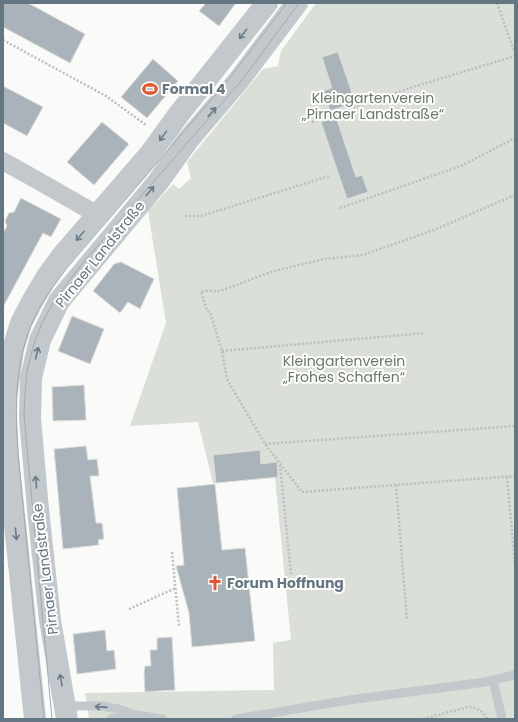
<svg xmlns="http://www.w3.org/2000/svg" width="518" height="722" font-family="Poppins,sans-serif">
<style>
.green{fill:#dadfd7}
.building{fill:#aab3b9;stroke:#dcdcda}
.lines{fill:none;stroke-linecap:round;stroke-linejoin:round}
.path{stroke:#bbbfc2;stroke-width:2.5;stroke-dasharray:2 2;stroke-linecap:butt}
.service{stroke:#c3c8cc;stroke-width:9}
.minor{stroke:#c3c8cc;stroke-width:18}
.tertiary{stroke:#c3c8cc;stroke-width:22}
.tram{stroke:#a2aab0;stroke-width:1}
.oneway{stroke:#6a7a87}
.labels{text-anchor:middle;stroke-width:4;stroke-linejoin:round;paint-order:stroke}
.poi-label{font-size:14px;font-weight:bold;fill:#657683;stroke:#fff;text-anchor:start}
.park-label{font-size:14px;fill:#687a64;stroke:#fff}
.street-label{font-size:14px;fill:#657683;stroke:#fff}
</style>
<rect width="100%" height="100%" fill="#fafaf8"/>
<path class="green" d="M316,3H515V719H89L85,693L274,690L273,643L291,640L275,478L213,483L198,422L130,426L166,323L148,211L173,184L179,189L191,178L187,162L263,69L278,66L281,51Z"/>
<path class="building" d="M3,3H28L85,34L70,63L3,27Z
M206,3H236L219,26L199,11Z
M338,52L355,102L330,111L323,91L332,88L322,57Z
M153,59L178,81L147,118L121,97Z
M3,86L43,107L27,136L3,123Z
M336,117L356,177L362,175L368,192L347,199L321,122Z
M102,122L129,144L94,185L67,162Z
M21,198L61,219L51,237L43,233L3,307V233L7,226L5,221L9,213L14,212Z
M121,262L154,279L140,309L128,302L120,313L93,291L114,264Z
M72,316L104,329L90,364L58,351Z
M84,385L86,420L53,421L52,387Z
M86,446L88,460L97,459L99,476H90L96,523H102L104,539L98,540L99,545L63,549L54,449Z
M260,450L261,464L277,462L278,477L216,483L213,455Z
M215,484L222,550L245,548L255,641L192,647L189,613L176,566L184,565L177,488Z
M105,630L107,651L114,650L116,669L77,674L73,634Z
M172,637L175,690L145,692L144,672L145,666H151L150,650H157V638Z"/>
<g class="lines">
<path class="path" d="M497,3L515,54
M3,40L106,96L146,125
M312,122L413,87L515,56
M515,195L434,230L363,255L325,259L274,271L220,291H201L207,311L210,312L222,351L227,379L265,444L302,492L515,476
M340,208L461,166L515,138
M185,216H201L329,176
M222,351L425,333
M265,444L515,426
M280,465L291,574
M507,477L515,565
M396,485L407,620
M172,552L179,626
M129,609L176,588
M423,719L468,707C477,707 483,711 487,719"/>
<path class="service" d="M493,680L502,719
M65,704L78,706H102L118,709L136,715L162,719
M111,719L135,715
M236,719L349,700L485,682L515,675"/>
<path class="minor" d="M3,161L35,179L98,215"/>
<path class="tertiary" d="M35,719L8,457L5,405L13,349L21,323L33,300L46,278L62,256L150,154L179,114L267,3
M67,719L50,620L38,509L30,418L31,378L40,340L59,301L158,182L188,140L239,80L297,3"/>
<path class="tram" d="M44,719L18,454C15,404 14,358 37,312C45,297 56,283 66,269L229,79L287,3
M52,719L24,415L25,393L27,372L33,347L42,323L55,299L82,264L242,80L299,3"/>
</g>
<defs><path id="oneway-shaft" d="M-6 0H5M1.5-3L5.5 0L1.5 3" fill="none" stroke-width="1.6" stroke-linecap="round" stroke-linejoin="round"/></defs>
<g class="oneway">
<use href="#oneway-shaft" transform="translate(243 34) rotate(128)"/>
<use href="#oneway-shaft" transform="translate(212 112) rotate(-49)"/>
<use href="#oneway-shaft" transform="translate(163 136) rotate(126)"/>
<use href="#oneway-shaft" transform="translate(150 191) rotate(-50)"/>
<use href="#oneway-shaft" transform="translate(80 236) rotate(131)"/>
<use href="#oneway-shaft" transform="translate(37 353) rotate(-77)"/>
<use href="#oneway-shaft" transform="translate(36 482) rotate(-95)"/>
<use href="#oneway-shaft" transform="translate(16 534) rotate(84)"/>
<use href="#oneway-shaft" transform="translate(61 680) rotate(-100)"/>
<use href="#oneway-shaft" transform="translate(101 707) rotate(-176)"/>
</g>
<defs>
<symbol id="stadium-bare" viewBox="-9 -9 18 18"><path d="M0-5a6.5 5 0 1 0 0 10a6.5 5 0 1 0 0-10ZM-3.5-1.8h7v3.6h-7Z" fill="#e4572e" stroke="#fff" stroke-width="2.5" paint-order="stroke"/></symbol>
<symbol id="church-bare" viewBox="-9 -9 18 18"><path d="M-1.2-6h2.4v3.5h3.3v2.4h-3.3V6h-2.4V-.1h-3.3v-2.4h3.3Z" fill="#e4572e" stroke="#fff" stroke-width="2.5" paint-order="stroke"/></symbol>
</defs>
<g fill-rule="evenodd">
<use href="#stadium-bare" x="139" y="78" width="22" height="22"/>
<use href="#church-bare" x="204" y="572" width="22" height="22"/>
</g>
<g class="labels">
<g class="poi-label">
<text x="162" y="94">Formal 4</text>
<text x="227" y="588">Forum Hoffnung</text>
</g>
<g class="park-label">
<text x="373" y="103">Kleingartenverein<tspan x="373" dy="16">„Pirnaer Landstraße“</tspan></text>
<text x="344" y="366">Kleingartenverein<tspan x="344" dy="16">„Frohes Schaffen“</tspan></text>
</g>
<g class="street-label">
<text transform="translate(100 254) rotate(-51)" y="5">Pirnaer Landstraße</text>
<text transform="translate(45 569) rotate(-97)" y="5">Pirnaer Landstraße</text>
</g>
</g>
<rect width="518" height="722" fill="none" stroke="#657683" stroke-width="8"/>
</svg>
